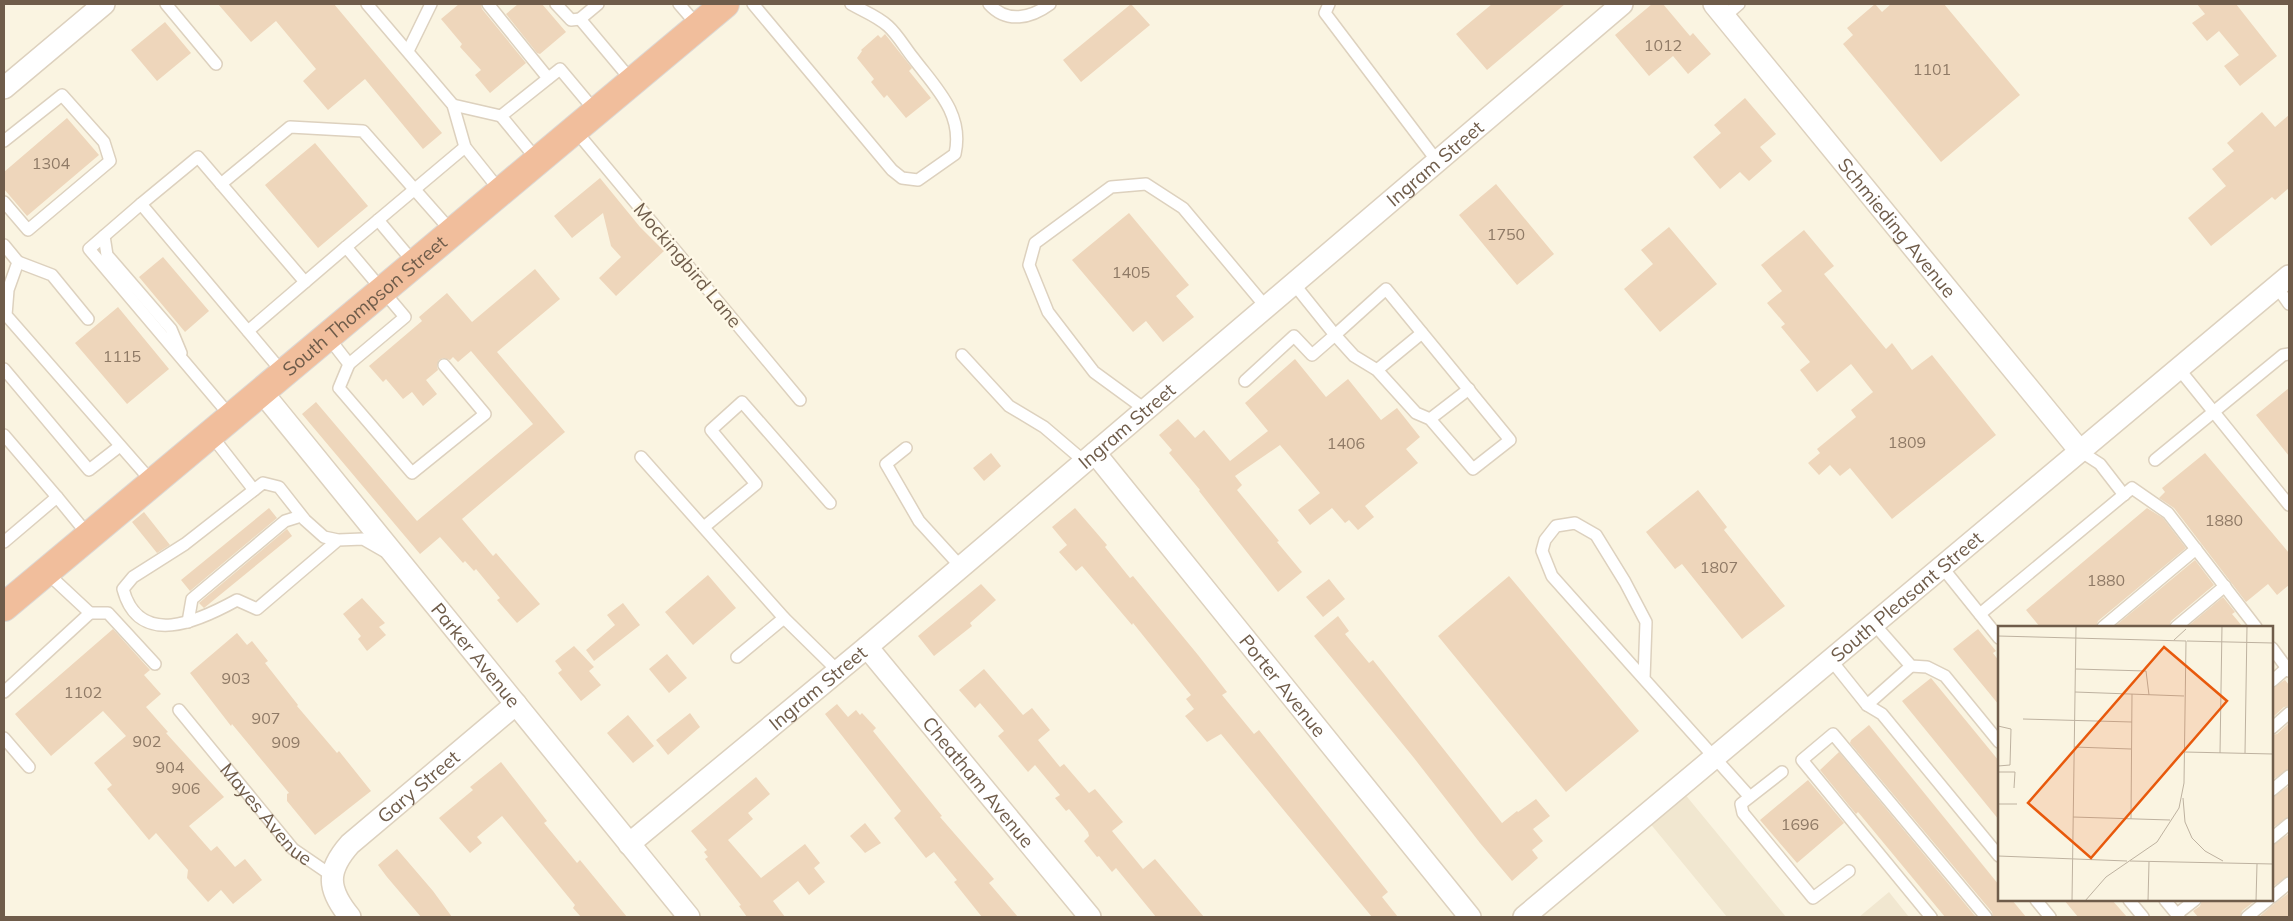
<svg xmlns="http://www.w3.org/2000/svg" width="2293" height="921" font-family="Mulish,sans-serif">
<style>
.residential{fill:#f1e7d0}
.building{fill:#eed6bb}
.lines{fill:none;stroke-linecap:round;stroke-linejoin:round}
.lane-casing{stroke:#ddd1be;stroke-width:14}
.street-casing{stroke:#ddd1be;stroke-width:24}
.highway-casing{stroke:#dcd8d4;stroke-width:30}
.lane{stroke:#fff;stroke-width:11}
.street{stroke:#fff;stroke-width:21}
.highway{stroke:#f1be9c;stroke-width:28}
.labels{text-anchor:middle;stroke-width:5;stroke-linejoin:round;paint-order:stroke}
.number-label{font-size:16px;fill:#8f7a66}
.street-label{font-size:19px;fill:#6f5c4a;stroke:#fef8e7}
.inset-road{fill:none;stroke:#beb2a0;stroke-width:1}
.view{fill:#e8590c;fill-opacity:0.15;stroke:#e8590c;stroke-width:2.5}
.inset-edge{fill:none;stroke:#6f5c4a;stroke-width:2.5}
</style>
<rect width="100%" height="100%" fill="#faf4e1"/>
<path class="residential" d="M1679,787L1786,917H1727L1644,816Z
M1889,892L1909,917H1859Z"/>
<path class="building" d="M218,4H334L442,133L423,149L365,79L328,110L303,81L316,69L276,21L251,42Z
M459,4H481L482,9L526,63L490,93L475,75L481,70L460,47L462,44L441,19Z
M518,4H542L566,32L540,54L537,53L506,14Z
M1131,4L1150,25L1081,82L1063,60Z
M1492,4H1565L1487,70L1456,34Z
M1652,4H1663L1690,36L1693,33L1711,54L1688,74L1673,56L1649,76L1615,35Z
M1875,4L1882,12L1891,4H1944L2020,95L1941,162L1843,44L1853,35L1847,28Z
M2197,4H2236L2277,56L2240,86L2224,66L2239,55L2219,31L2207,41L2192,23L2205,14Z
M165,22L191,53L157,81L131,50Z
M885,34L912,68L909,71L931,98L906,118L887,95L884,98L871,82L874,79L857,58L862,51L861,50L878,35L881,38Z
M1745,98L1776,134L1760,147L1772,161L1749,181L1740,172L1720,189L1693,157L1721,133L1714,125Z
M2262,112L2275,127L2289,115V188L2275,200L2272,197L2211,246L2188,218L2226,186L2212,169L2234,151L2227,143Z
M67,118L99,155L27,216L4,189V172Z
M315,143L368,206L318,248L265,185Z
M600,178L640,227L664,251L616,296L599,278L621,257L611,246L603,213L572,238L554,216Z
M1496,184L1554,254L1517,285L1459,215Z
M1129,213L1189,285L1176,296L1194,317L1163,342L1146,321L1133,332L1072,260Z
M1669,227L1717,284L1660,332L1624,289L1653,264L1641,250Z
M1804,230L1834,266L1824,274L1886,349L1892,343L1912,370L1932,355L1996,435L1892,519L1850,468L1840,476L1830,465L1819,475L1808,463L1820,453L1817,449L1856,417L1851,410L1873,392L1851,364L1817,392L1800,370L1810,362L1781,327L1785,324L1767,303L1782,291L1761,265Z
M163,257L209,311L185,332L139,277Z
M535,269L560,299L497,352L565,432L462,519L493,556L496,553L540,604L517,623L497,600L500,598L476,569L474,571L465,561L463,563L440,537L420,554L302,414L316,402L417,521L533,424L471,351L458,362L453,357L450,360L443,358L439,360L437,366L438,370L426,380L437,394L423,406L412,392L403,399L386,379L383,382L369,366L422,321L419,317L447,293L472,322Z
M118,307L169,369L127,404L75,343Z
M1295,359L1326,397L1348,379L1381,420L1397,408L1420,437L1406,449L1418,463L1365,506L1374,517L1358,530L1349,520L1345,523L1332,508L1310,525L1298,510L1320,493L1280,445L1235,476L1242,485L1237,490L1279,541L1277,542L1302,572L1278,592L1199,491L1200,490L1169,453L1172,450L1159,435L1178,419L1195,438L1204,430L1230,461L1268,431L1245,403Z
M2289,388V456L2256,415Z
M991,453L1001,466L984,481L973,468Z
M2205,453L2289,553V585L2277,595L2268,584L2246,602L2174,508L2159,498L2165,492L2162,488Z
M1698,490L1727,527L1724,530L1785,606L1742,639L1682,564L1675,569L1646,532Z
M269,508L277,518L190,591L181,580Z
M1075,508L1107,545L1105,547L1130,578L1133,576L1198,655L1227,692L1222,695L1254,734L1259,730L1388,892L1382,897L1398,917H1372L1221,734L1207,742L1185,716L1194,709L1186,699L1191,695L1133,623L1132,625L1082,566L1076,571L1059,552L1067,545L1052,527Z
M2147,508L2163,518L2186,548L2098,621L2096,627H2040L2026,610Z
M144,512L170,545L157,553L132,522Z
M287,529L292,536L204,608L199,603Z
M2195,560L2214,585L2171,621L2169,627H2114Z
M708,575L736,608L693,645L665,612Z
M1509,576L1639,731L1566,792L1438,636Z
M1329,579L1345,599L1323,617L1306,597Z
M981,584L996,600L970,623L972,626L934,656L918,636Z
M2223,597L2235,612L2232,614L2243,627H2187Z
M362,598L385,623L379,627L386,635L367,651L358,639L361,636L343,614Z
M623,603L640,625L594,661L586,650L615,625L607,615Z
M1338,616L1349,631L1345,634L1369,663L1373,660L1502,823L1517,811L1518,812L1536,799L1550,816L1533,829L1543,841L1532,850L1538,858L1512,881L1480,843L1414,758L1314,636Z
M113,629L150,670L144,675L161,694L146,707L168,732L166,733L224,797L189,826L211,851L217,846L235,867L245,859L262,880L233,904L221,890L208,902L187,878L188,870L156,833L149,840L107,789L112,785L94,763L126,736L103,711L51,756L15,714Z
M1978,629L1996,651L1993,653L1999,661V705L1953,649Z
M237,633L247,645L252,641L268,661L265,663L298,705L297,706L337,753L339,751L371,791L315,835L287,801V794L289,793L232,724L231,726L190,673Z
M574,646L594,667L589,671L601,685L581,701L558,673L562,670L555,661Z
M667,654L687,678L669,693L649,669Z
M984,669L1023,715L1032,708L1050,730L1038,740L1060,767L1064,764L1089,793L1095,789L1123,822L1112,831L1143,869L1155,859L1204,917H1156L1116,868L1112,872L1099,856L1097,857L1084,841L1089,836L1088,832L1069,809L1066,811L1055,798L1060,795L1035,765L1028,772L998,736L1004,731L980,703L975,708L959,690Z
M1931,678L1999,761V820L1902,701Z
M2285,680L2289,685V706L2284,707L2272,718V688Z
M837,704L848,717L856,710L860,715L862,713L876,728L873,731L942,816L940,817L994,879L989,883L1018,917H982L954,882L957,880L934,852L926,858L894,818L901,811L825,714Z
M690,713L700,727L668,755L656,740Z
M628,715L654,746L633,763L607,733Z
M2289,723V769L2272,780V735L2277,734Z
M1869,725L1999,885V900H2012L2026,917H1993L1992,912L1850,743L1851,740Z
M1839,752L1976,917H1945L1858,812L1856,814L1820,770Z
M501,762L547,821L544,823L577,863L580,860L627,917H581L573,908L575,905L502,816L477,837L482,843L470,853L439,818L473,790L470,787Z
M756,777L770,794L748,813L753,819L728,840L761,878L805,844L820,863L814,868L825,882L809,895L798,881L773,901L785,917H747L739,906L741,905L705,859L708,857L704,852L707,850L691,831Z
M1808,780L1844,823L1797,863L1760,820Z
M2289,786V817L2272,828V797Z
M865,823L881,843L865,853L850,836Z
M2289,834V876L2272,887V845Z
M397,849L433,891L452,917H421L387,877L378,865Z
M2289,893V917H2259L2274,904Z
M2064,900H2112L2127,917H2078Z
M2202,900H2256L2242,911L2240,917H2198L2193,911L2200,906Z"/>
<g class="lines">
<defs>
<g id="lane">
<path d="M166,4L216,64"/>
<path d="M367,4L453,105L465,147L501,192"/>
<path d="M488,4L548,78"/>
<path d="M556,4L571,20L580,19"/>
<path d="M598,4L580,19L632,81"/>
<path d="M679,4L698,26"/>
<path d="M753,4L892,170L902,178L918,180L955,154C964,114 936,88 914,59C905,48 898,35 888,26C877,16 863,11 851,4"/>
<path d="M989,4C1007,24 1031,18 1050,4"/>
<path d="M1329,4L1325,13L1437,161"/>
<path d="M1725,16L1739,4"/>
<path d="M408,51L431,4"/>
<path d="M453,105L501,116"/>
<path d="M575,130L800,400"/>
<path d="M4,141L62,95L104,142L110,161L28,230L4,202"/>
<path d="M538,161L501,116L560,69L596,112"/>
<path d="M221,184L290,127L363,131L453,233"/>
<path d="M141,204L198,157L305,282"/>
<path d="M378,220L415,264"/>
<path d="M104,236L107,255L171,329L181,353"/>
<path d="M4,245L18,262L8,290L6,315L153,483"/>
<path d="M346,247L465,147"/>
<path d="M18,262L52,275L88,319"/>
<path d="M2277,287L2289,304"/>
<path d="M1386,289L1510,440L1473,469L1430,419L1416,413L1377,370L1354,356L1335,335Z"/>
<path d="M248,331L346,247L405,317L349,364"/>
<path d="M328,337L349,364L339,388L412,473L485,414L444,365"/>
<path d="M962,355L1009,406L1044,427L1085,462"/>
<path d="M4,369L89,470L120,446"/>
<path d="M2179,369L2289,505"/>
<path d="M1377,370L1422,333"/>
<path d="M1245,381L1294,336L1312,355L1335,335L1294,284"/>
<path d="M1146,410L1094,372L1048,312L1029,265L1035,243L1111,187L1146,184L1183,208L1266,307"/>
<path d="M232,418L89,249L141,204L284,374"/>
<path d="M1430,419L1469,389"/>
<path d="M4,435L57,497"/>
<path d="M211,435L254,490"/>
<path d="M906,448L886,464L919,521L961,567"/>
<path d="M2080,451L2100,464L2124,495"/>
<path d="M641,457L784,618L838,671"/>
<path d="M2155,460L2283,355L2289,354"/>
<path d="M704,527L756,484L711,430L742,402L830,503"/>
<path d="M338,540L257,609L237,600C199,621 139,649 123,589L133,577L185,544L263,483L279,487L305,520L324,537L338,540L363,539L384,551"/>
<path d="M4,542L57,497L89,536"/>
<path d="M1942,567L1999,638"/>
<path d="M90,613H108L155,664"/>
<path d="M1980,614L2132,488L2168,513L2256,627"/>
<path d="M188,622L192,599L285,521L301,516"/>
<path d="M1874,624L1911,666L1927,667L1945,676L1999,742"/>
<path d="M2103,627L2196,549"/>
<path d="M2176,627L2225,586"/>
<path d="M2272,648L2289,671"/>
<path d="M737,657L784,618"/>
<path d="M1831,660L1867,705L1882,714L1999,856"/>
<path d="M1644,679L1552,576L1542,551L1545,540L1556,526L1575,523L1596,535L1625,582L1646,622L1644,679L1749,796"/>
<path d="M2272,681L2287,668"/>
<path d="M4,692L90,613L46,572"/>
<path d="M1867,705L1911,666"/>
<path id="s1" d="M179,710L293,849L331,875"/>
<path d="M2272,728L2289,713"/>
<path d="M4,738L29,767"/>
<path d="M1782,772L1741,804L1743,813L1813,898L1849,871"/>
<path d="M2272,790L2289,776"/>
<path d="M2272,838L2289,824"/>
<path d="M2272,897L2289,883"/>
<path d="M2036,900L2050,917"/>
<path d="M2129,900L2143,917"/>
<path d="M2165,900L2179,917"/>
<path d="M2177,914L2195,900"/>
<path d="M1931,917L1802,760L1833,734L1986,917"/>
<path d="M2247,917L2268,900"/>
</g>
<g id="street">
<path id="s2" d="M1714,4L2080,451"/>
<path d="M4,88L104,4"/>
<path id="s3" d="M262,392L689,917"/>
<path id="s4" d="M1095,453L1470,917"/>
<path id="s5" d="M867,647L1090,917"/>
<path id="s6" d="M629,844L867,647L1622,4"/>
<path id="s7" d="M350,917C327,889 326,871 350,844L516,704"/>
<path id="s8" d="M1524,917L2289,276"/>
</g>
<g id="highway">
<path id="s9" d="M4,607L725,4"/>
</g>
</defs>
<use href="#lane" class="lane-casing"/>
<use href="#street" class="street-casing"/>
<use href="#highway" class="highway-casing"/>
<use href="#lane" class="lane"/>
<use href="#street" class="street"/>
<use href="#highway" class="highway"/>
</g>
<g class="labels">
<g class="number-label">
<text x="1663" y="51">1012</text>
<text x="1932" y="75">1101</text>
<text x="51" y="169">1304</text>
<text x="1506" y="240">1750</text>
<text x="1131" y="278">1405</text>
<text x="122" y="362">1115</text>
<text x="1907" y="448">1809</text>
<text x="1346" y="449">1406</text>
<text x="2224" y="526">1880</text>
<text x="1719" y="573">1807</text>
<text x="2106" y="586">1880</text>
<text x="236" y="684">903</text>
<text x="83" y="698">1102</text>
<text x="266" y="724">907</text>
<text x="147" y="747">902</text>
<text x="286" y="748">909</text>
<text x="170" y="773">904</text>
<text x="186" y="794">906</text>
<text x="1800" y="830">1696</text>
</g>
<g class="street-label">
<text dy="7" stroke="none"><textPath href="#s6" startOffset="1055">Ingram Street</textPath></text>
<text dy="7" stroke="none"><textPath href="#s2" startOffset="289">Schmieding Avenue</textPath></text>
<text transform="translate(688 265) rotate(50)" y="7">Mockingbird Lane</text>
<text dy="7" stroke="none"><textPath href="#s9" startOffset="470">South Thompson Street</textPath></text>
<text dy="7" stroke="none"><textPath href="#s6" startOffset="650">Ingram Street</textPath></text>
<text dy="7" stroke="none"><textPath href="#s8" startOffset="499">South Pleasant Street</textPath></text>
<text dy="7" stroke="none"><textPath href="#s3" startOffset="339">Parker Avenue</textPath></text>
<text dy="7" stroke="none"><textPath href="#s4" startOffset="299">Porter Avenue</textPath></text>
<text dy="7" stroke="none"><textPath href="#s6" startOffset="245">Ingram Street</textPath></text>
<text dy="7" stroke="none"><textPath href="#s5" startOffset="175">Cheatham Avenue</textPath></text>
<text dy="7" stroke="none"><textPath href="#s7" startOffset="172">Gary Street</textPath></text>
<text dy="7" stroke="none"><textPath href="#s1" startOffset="136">Mayes Avenue</textPath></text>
</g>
</g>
<g transform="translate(1998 626)">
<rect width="275" height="275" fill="#faf4e1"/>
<path class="inset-road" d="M0,10L188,15L186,157L181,182L159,216L108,251L87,275M176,14L188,3M189,15L275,17M78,43L148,45L151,69M77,66L186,70M25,93L134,96M0,100L13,103L12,139L0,140M76,121L133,123M187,126L275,128M222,127L224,0M247,127L249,0M0,146H17L16,162M185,172L187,196L194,212L207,225L225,235M0,178H19M75,191L172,194M133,193L134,68M0,230L129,235M132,235L275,238M74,275L78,0M150,275L151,236M258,275L259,238"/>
<path class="view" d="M166,21L229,75L93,232L30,177Z"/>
<rect width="275" height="275" class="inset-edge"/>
</g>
<rect width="2293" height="921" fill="none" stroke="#6f5c4a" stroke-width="10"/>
</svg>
